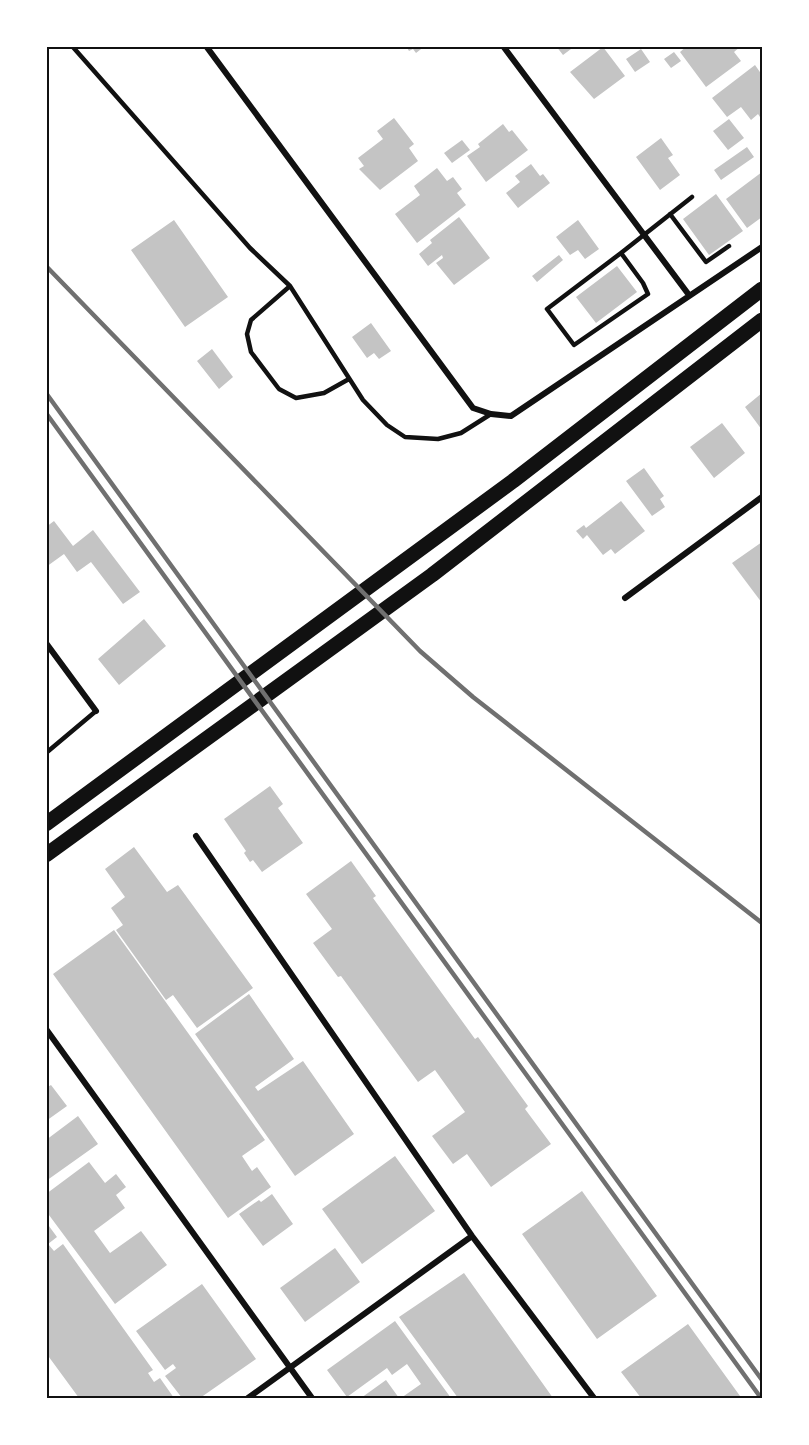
<svg xmlns="http://www.w3.org/2000/svg" width="809" height="1445" font-family="Overpass,sans-serif">
<style>
.building{fill:#c4c4c4}
.lines{fill:none;stroke-linecap:round;stroke-linejoin:round}
.service{stroke:#111;stroke-width:4.5}
.minor{stroke:#111;stroke-width:6}
.primary{stroke:#111;stroke-width:15}
.rail{stroke:#707070;stroke-width:4.5}
.neatline{fill:none;stroke:#111;stroke-width:2}
</style>
<rect width="100%" height="100%" fill="#fff"/>
<path class="building" d="M406,46H425L416,53L413,49L409,51Z
M556,46H575L563,55Z
M687,46H741L734,52L741,61L706,87L680,52Z
M603,47L625,76L594,99L570,72Z
M641,49L650,62L635,72L626,59Z
M674,52L681,61L671,68L664,59Z
M755,65L762,75V120L758,114L751,120L741,107L727,117L712,98Z
M394,118L414,144L409,148L418,161L380,190L359,169L364,166L358,158L383,139L377,131Z
M729,119L744,138L728,150L713,131Z
M503,124L509,132L512,130L528,150L486,182L467,156L480,147L478,144Z
M661,138L673,155L668,158L680,175L660,190L636,157Z
M462,140L470,150L452,163L444,153Z
M747,147L754,157L721,180L714,170Z
M531,164L540,176L543,174L550,183L518,208L506,193L520,182L515,176Z
M437,168L447,181L453,177L462,189L457,193L466,205L417,243L395,214L420,195L414,186Z
M762,172V217L747,228L726,199Z
M716,194L743,231L709,255L683,219Z
M459,217L490,258L454,285L436,263L443,258L442,255L428,266L419,254L432,243L430,240Z
M174,220L228,297L185,327L131,250Z
M578,220L599,249L585,259L578,250L570,255L556,237Z
M559,255L563,260L537,282L532,276Z
M617,266L637,292L596,323L576,297Z
M371,323L391,351L379,359L374,353L367,358L352,337Z
M212,349L233,377L219,389L197,361Z
M762,393V430L745,407Z
M722,423L745,453L714,478L690,447Z
M644,468L664,496L660,499L665,507L652,516L626,481Z
M621,501L645,531L615,554L611,549L603,555L587,535L583,539L576,531L584,525L586,528Z
M54,521L73,546L93,530L140,592L123,604L91,562L77,572L64,554L46,567V527Z
M762,542V603L732,563Z
M144,619L166,646L119,685L98,659Z
M270,786L283,804L278,808L303,843L262,872L253,860L250,862L244,853L246,851L224,819Z
M134,847L167,892L178,885L253,988L197,1028L173,995L166,1000L116,930L123,925L111,908L125,897L105,869Z
M351,861L376,896L373,898L475,1039L478,1037L528,1106L525,1109L551,1144L491,1187L467,1154L453,1164L432,1136L465,1112L435,1070L418,1082L341,976L338,977L313,943L332,929L306,894Z
M114,930L265,1140L242,1156L252,1171L257,1167L271,1187L228,1218L53,974Z
M249,994L294,1059L255,1087L258,1091L303,1061L354,1134L295,1176L195,1034Z
M51,1085L67,1106L46,1121V1088Z
M78,1116L98,1144L46,1181V1140Z
M395,1156L435,1211L362,1264L322,1209Z
M89,1162L105,1183L116,1174L126,1187L116,1195L125,1208L94,1231L110,1253L141,1231L167,1265L115,1304L46,1211V1194Z
M582,1191L657,1296L597,1339L522,1234Z
M272,1194L293,1224L263,1246L239,1214L259,1200L261,1202Z
M46,1222L57,1237L48,1244L54,1251L63,1244L153,1370L148,1373L154,1382L160,1378L174,1398H79L46,1353Z
M335,1248L360,1282L305,1322L280,1288Z
M464,1273L553,1398H458L399,1317Z
M202,1284L256,1359L200,1398H182L165,1376L176,1368L173,1364L165,1370L136,1331Z
M395,1321L451,1398H401L421,1384L407,1364L392,1375L387,1368L347,1397L327,1370Z
M688,1324L740,1396L736,1398H641L621,1372Z
M386,1380L399,1398H361Z"/>
<g class="lines">
<path class="service" d="M72,46L250,248L290,286L363,400L387,425L405,437L438,439L461,433L491,414
M670,214L706,262L729,246
M621,253L643,283L648,294L574,345L547,309Z
M621,253L692,197
M290,286L251,320L247,334L251,352L279,389L296,398L324,393L349,379
M46,753L96,711"/>
<path class="minor" d="M206,46L473,408L491,414L511,416L762,247
M503,46L689,295
M625,598L762,497
M46,643L96,711
M196,836L472,1236L594,1398
M46,1029L312,1398
M248,1398L472,1236"/>
<path class="primary" d="M46,824L513,481L762,289
M46,855L432,575L762,320"/>
<path class="rail" d="M46,266L420,651L473,697L762,923
M46,393L762,1380
M46,413L761,1398"/>
</g>
<rect width="809" height="1445" fill="none" stroke="#ffffff" stroke-width="96"/>
<rect x="48" y="48" width="713" height="1349" class="neatline"/>
</svg>
